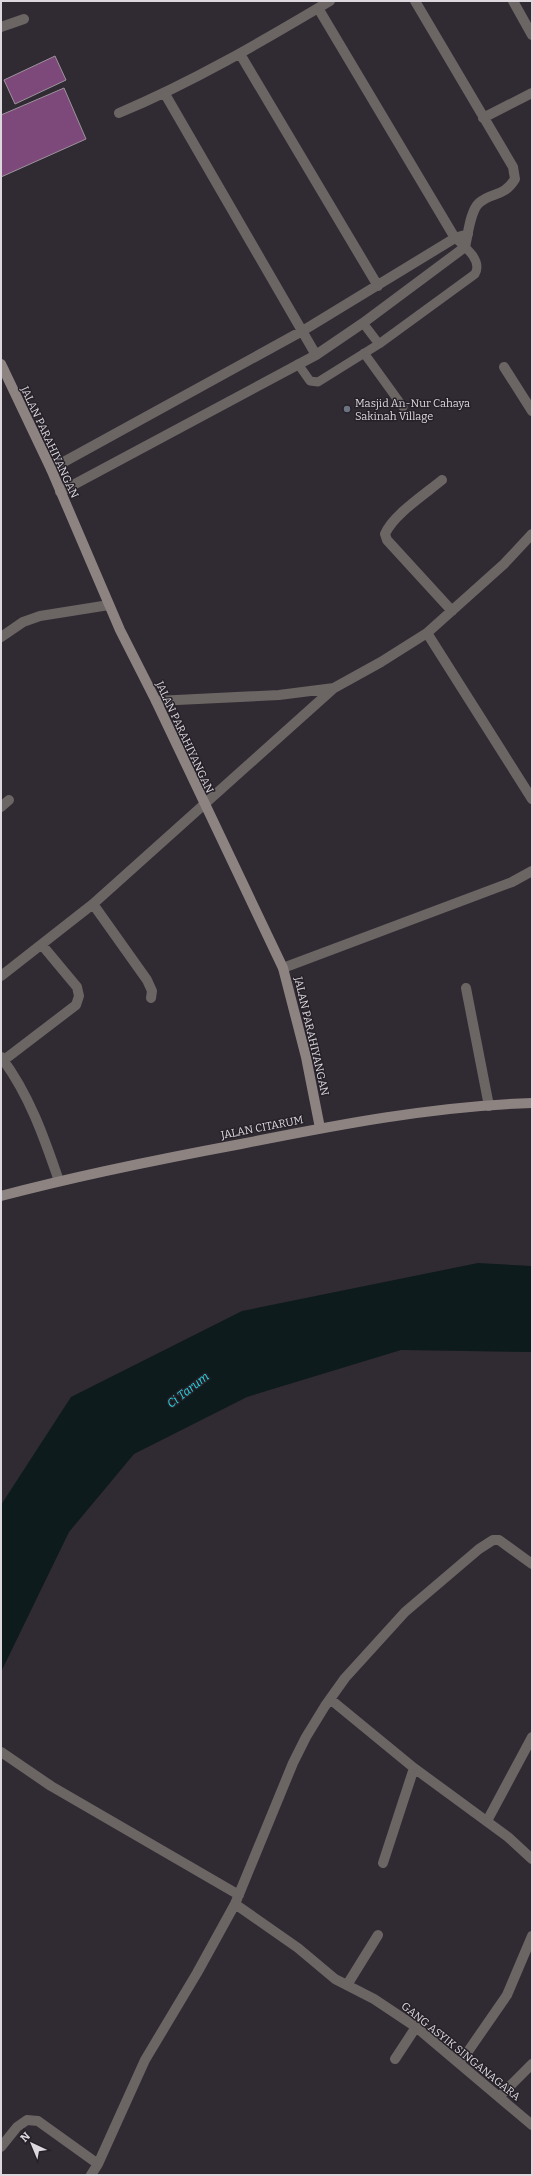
<svg xmlns="http://www.w3.org/2000/svg" width="533" height="2176" font-family="Bitter,serif">
<style>
.water{fill:#0d1b1c}
.building{fill:#7d497b;stroke:#9d949c}
.lines{fill:none;stroke-linecap:round;stroke-linejoin:round}
.lane{stroke:#6b6563;stroke-width:9}
.street{stroke:#6b6563;stroke-width:10}
.secondary{stroke:#8d8482;stroke-width:10}
.worship-dot{fill:#6b7280;stroke:#262129;stroke-width:1.5}
.labels{text-anchor:middle;stroke-width:3;stroke-linejoin:round;paint-order:stroke}
.poi-label{font-size:11px;fill:#dcd8dd;stroke:#262129;text-anchor:start}
.street-label{font-size:11px;fill:#dcd8dd;stroke:#262129}
.water-label{font-size:12px;font-style:italic;fill:#26d6e2;stroke:#262129}
</style>
<rect width="100%" height="100%" fill="#302a33"/>
<path class="water" d="M478,1263L532,1266V1352L401,1350L247,1397L134,1454L69,1532L1,1672V1505L71,1397L242,1311Z"/>
<path class="building" d="M55,56L66,80L15,104L4,80Z
M64,88L86,139L1,177V115Z"/>
<g class="lines">
<path class="lane" d="M363,323L379,344
M364,353L403,407
M298,364L310,381L318,382L379,344L475,274C483,260 464,246 455,238"/>
<path class="street" d="M513,1L532,35
M318,8L455,238
M1,27L24,19
M240,54L378,286
M165,94L316,355
M119,113C193,82 261,42 330,1
M483,118L532,93
M504,367L532,411
M51,469L304,330L455,238L468,234
M442,480C425,494 393,515 385,534L387,540L452,611
M60,492L316,355L363,323L465,247C468,235 470,211 479,203C493,191 503,198 515,179L513,167L415,1
M427,633L532,799
M1,637L23,622L40,616L109,605
M156,701L279,695L334,688
M1,807L9,800
M93,904L147,980L152,991L151,998
M283,968L512,882L532,871
M1,976L93,904L334,688L381,662L427,633L504,564L532,534
M466,988L489,1106
M1,1057C29,1094 44,1137 59,1181
M4,1060L76,1005L79,996L77,987L42,945
M330,1699L414,1768L508,1837L532,1859
M1,1752L51,1786L239,1895
M487,1821L532,1737
M383,1863L414,1768
M235,1904L298,1948L335,1979L374,1999L416,2027L532,2125
M347,1985L378,1935
M395,2059L416,2027
M460,2063L507,1995L532,1936
M500,2096L532,2064
M1,2147L17,2127L27,2120L38,2121L98,2164
M91,2175L98,2164L145,2060L197,1973L235,1904L293,1763L306,1737L325,1706L345,1678L405,1612L479,1549L493,1540H499L532,1564"/>
<path class="secondary" d="M1,364L51,469L120,630L156,701L283,968L306,1057L320,1128
M1,1196C80,1175 160,1159 241,1144C336,1125 434,1106 532,1103"/>
</g>
<circle class="worship-dot" cx="347" cy="409" r="4"/>
<g class="labels">
<g class="poi-label">
<text x="355" y="407">Masjid An-Nur Cahaya<tspan x="355" dy="13">Sakinah Village</tspan></text>
</g>
<g class="street-label">
<text transform="translate(50 442) rotate(65)" y="4">JALAN PARAHIYANGAN</text>
<text transform="translate(185 737) rotate(65)" y="4">JALAN PARAHIYANGAN</text>
<text transform="translate(312 1036) rotate(77)" y="4">JALAN PARAHIYANGAN</text>
<text transform="translate(262 1127) rotate(-11)" y="4">JALAN CITARUM</text>
<text transform="translate(461 2051) rotate(39)" y="4">GANG ASYIK SINGANAGARA</text>
</g>
<g class="water-label">
<text transform="translate(188 1390) rotate(-38)" y="4">Ci Tarum</text>
</g>
</g>
<rect width="533" height="2176" fill="none" stroke="#dcd8dd" stroke-width="4"/>
<g transform="translate(32 2144) rotate(316)" stroke="#262129" stroke-width="3" paint-order="stroke">
<path d="M0-3L7 15L0 10L-7 15Z" fill="#dcd8dd"/>
<text y="-6" font-size="11" font-weight="bold" text-anchor="middle" fill="#dcd8dd">N</text>
</g>
</svg>
